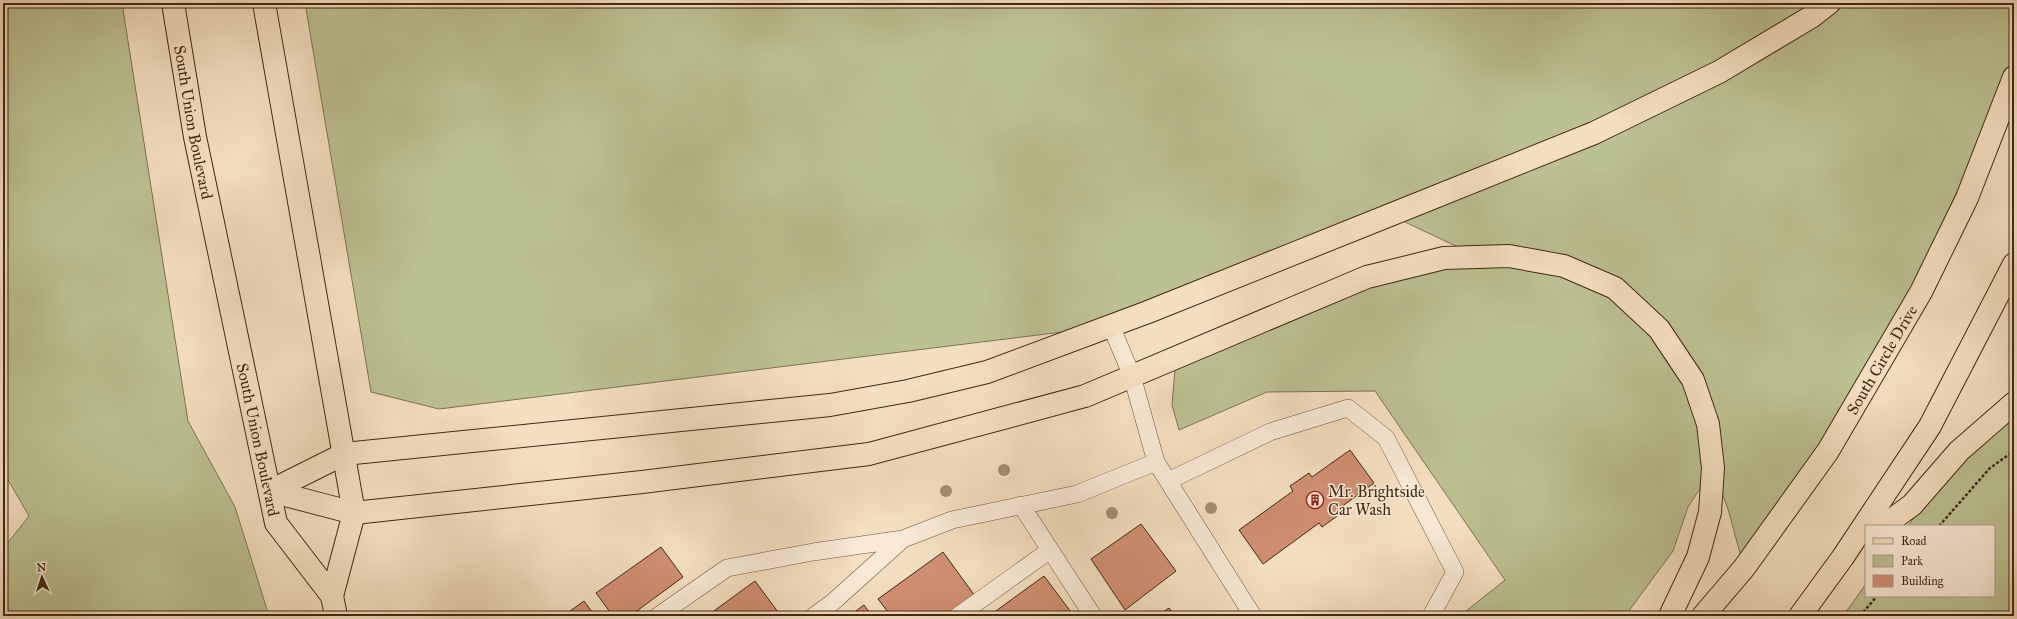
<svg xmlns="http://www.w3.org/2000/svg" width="2017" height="619" font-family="'IM FELL Great Primer',serif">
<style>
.green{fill:#bcc192;stroke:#807452}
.building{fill:#d08f72;stroke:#442811}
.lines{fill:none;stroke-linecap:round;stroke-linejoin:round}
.service-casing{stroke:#70563d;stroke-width:18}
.primary-casing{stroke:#442811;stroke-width:24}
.path{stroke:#442811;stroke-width:2.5;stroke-dasharray:3 2;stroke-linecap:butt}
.service{stroke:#f8ead6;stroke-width:17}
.primary{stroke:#f4dfc0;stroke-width:22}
.tree{fill:#a48f71}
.labels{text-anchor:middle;stroke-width:3;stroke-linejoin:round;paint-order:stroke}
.street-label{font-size:16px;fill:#442811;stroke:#f8ead6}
.poi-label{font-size:16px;fill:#442811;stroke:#f8ead6;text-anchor:start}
</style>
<rect width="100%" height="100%" fill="#f4dfc0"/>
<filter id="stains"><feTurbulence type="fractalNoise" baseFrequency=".005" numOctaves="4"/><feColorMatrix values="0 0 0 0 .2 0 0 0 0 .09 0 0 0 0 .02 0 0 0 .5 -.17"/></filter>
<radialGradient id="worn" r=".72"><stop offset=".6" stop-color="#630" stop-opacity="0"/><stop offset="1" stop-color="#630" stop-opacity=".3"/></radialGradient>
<path class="green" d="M3,3H122L188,421L235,507L269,616H3V549L29,516L3,471Z
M305,3H2014V69L1872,375L1744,568L1728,509L1713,469L1688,507L1673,551L1625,616H1460L1505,580L1375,391L1267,392L1179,430L1172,405L1176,357L1444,258L1477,256L1390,215L1111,326L439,409L371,392Z
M2014,403V616H1843L1866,584V596H1994V526H1908L1949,469Z"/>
<path class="building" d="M1350,450L1374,483L1337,510L1340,514L1322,527L1319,523L1263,564L1239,530L1293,491L1290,486L1309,473L1312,477Z
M1141,524L1176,571L1125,610L1091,559Z
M661,547L683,577L630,616H613L596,593Z
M943,552L975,596L948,616H891L878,599Z
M1044,576L1074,616H989Z
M755,581L781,616H707Z
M584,601L595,616H563Z
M864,605L872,616H849Z
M1169,608L1175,616H1157Z"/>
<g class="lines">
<defs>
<path id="service" d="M1111,326L1132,376L1156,462L1253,616
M1168,481L1270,432L1348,408L1386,438L1455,572L1431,616
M1021,505L1093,616
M658,616L727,568L813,552L903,539L952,520L1077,494L1156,462
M814,616L833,602L903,539
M958,616L1050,550"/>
<g id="primary">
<path id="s1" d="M173,3L195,137L276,523L332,596L336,616"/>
<path d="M264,3L354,513L332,596"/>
<path d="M270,491L354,513L642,482L869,454L1085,396L1367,277L1444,258L1509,256L1564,266L1615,288L1659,329L1693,380L1708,424L1713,468L1710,512L1698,557L1670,616"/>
<path d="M270,491L344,454L830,405L908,391L987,372L1148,312L1390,215L1594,133L1719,72L1811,17L1829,3"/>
<path d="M1883,526L1912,505L1959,451L2014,403"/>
<path id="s2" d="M1703,616L1744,568L1828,451L1921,292L1967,198L2014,77"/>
<path d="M1800,616L1843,557L1930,426L2014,264"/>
</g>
</defs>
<use href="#service" class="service-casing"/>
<use href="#primary" class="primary-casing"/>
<path class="path" d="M1939,526L1990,468L2014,451
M1860,616L1877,596"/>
<use href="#service" class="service"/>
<use href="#primary" class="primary"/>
</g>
<g class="tree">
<circle cx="1004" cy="470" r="6"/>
<circle cx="946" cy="491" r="6"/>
<circle cx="1211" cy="508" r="6"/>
<circle cx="1112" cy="513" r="6"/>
</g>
<defs>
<symbol id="building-ring" viewBox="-11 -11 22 22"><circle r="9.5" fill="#f8ead6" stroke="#8f2418" stroke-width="1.5"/><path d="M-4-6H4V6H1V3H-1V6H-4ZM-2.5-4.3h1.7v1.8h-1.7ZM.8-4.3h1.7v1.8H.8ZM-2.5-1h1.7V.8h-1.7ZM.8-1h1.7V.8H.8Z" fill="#8f2418"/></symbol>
</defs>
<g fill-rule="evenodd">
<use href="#building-ring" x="1305" y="490" width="20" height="20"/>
</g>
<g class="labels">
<g class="street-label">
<text dy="6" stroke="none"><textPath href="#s1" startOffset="121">South Union Boulevard</textPath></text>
<text dy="6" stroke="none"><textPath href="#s2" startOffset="313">South Circle Drive</textPath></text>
<text dy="6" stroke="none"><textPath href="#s1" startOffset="445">South Union Boulevard</textPath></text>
</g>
<g class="poi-label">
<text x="1328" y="497">Mr. Brightside<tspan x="1328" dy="18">Car Wash</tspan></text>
</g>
</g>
<rect width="2017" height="619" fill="none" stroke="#f4dfc0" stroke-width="16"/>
<rect x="4" y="4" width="2009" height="611" fill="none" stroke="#442811" stroke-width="2"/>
<rect x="8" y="8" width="2001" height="603" fill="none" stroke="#442811"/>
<rect x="1865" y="525" width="130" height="72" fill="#f8ead6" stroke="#b09c87"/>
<rect x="1873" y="538" width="20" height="6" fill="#f4dfc0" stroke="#b09c87"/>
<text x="1901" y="545" font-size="12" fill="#442811">Road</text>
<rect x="1873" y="555" width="20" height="12" fill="#bcc192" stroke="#b09c87"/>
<text x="1901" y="565" font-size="12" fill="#442811">Park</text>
<rect x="1873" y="575" width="20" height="12" fill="#d08f72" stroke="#b09c87"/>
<text x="1901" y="585" font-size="12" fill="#442811">Building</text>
<g transform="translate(42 577) rotate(357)" stroke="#f8ead6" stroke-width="3" paint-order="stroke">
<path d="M0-3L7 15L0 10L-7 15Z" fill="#442811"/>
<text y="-6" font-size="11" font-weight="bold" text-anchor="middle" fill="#442811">N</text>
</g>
<rect width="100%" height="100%" filter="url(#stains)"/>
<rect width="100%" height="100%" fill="url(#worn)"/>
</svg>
